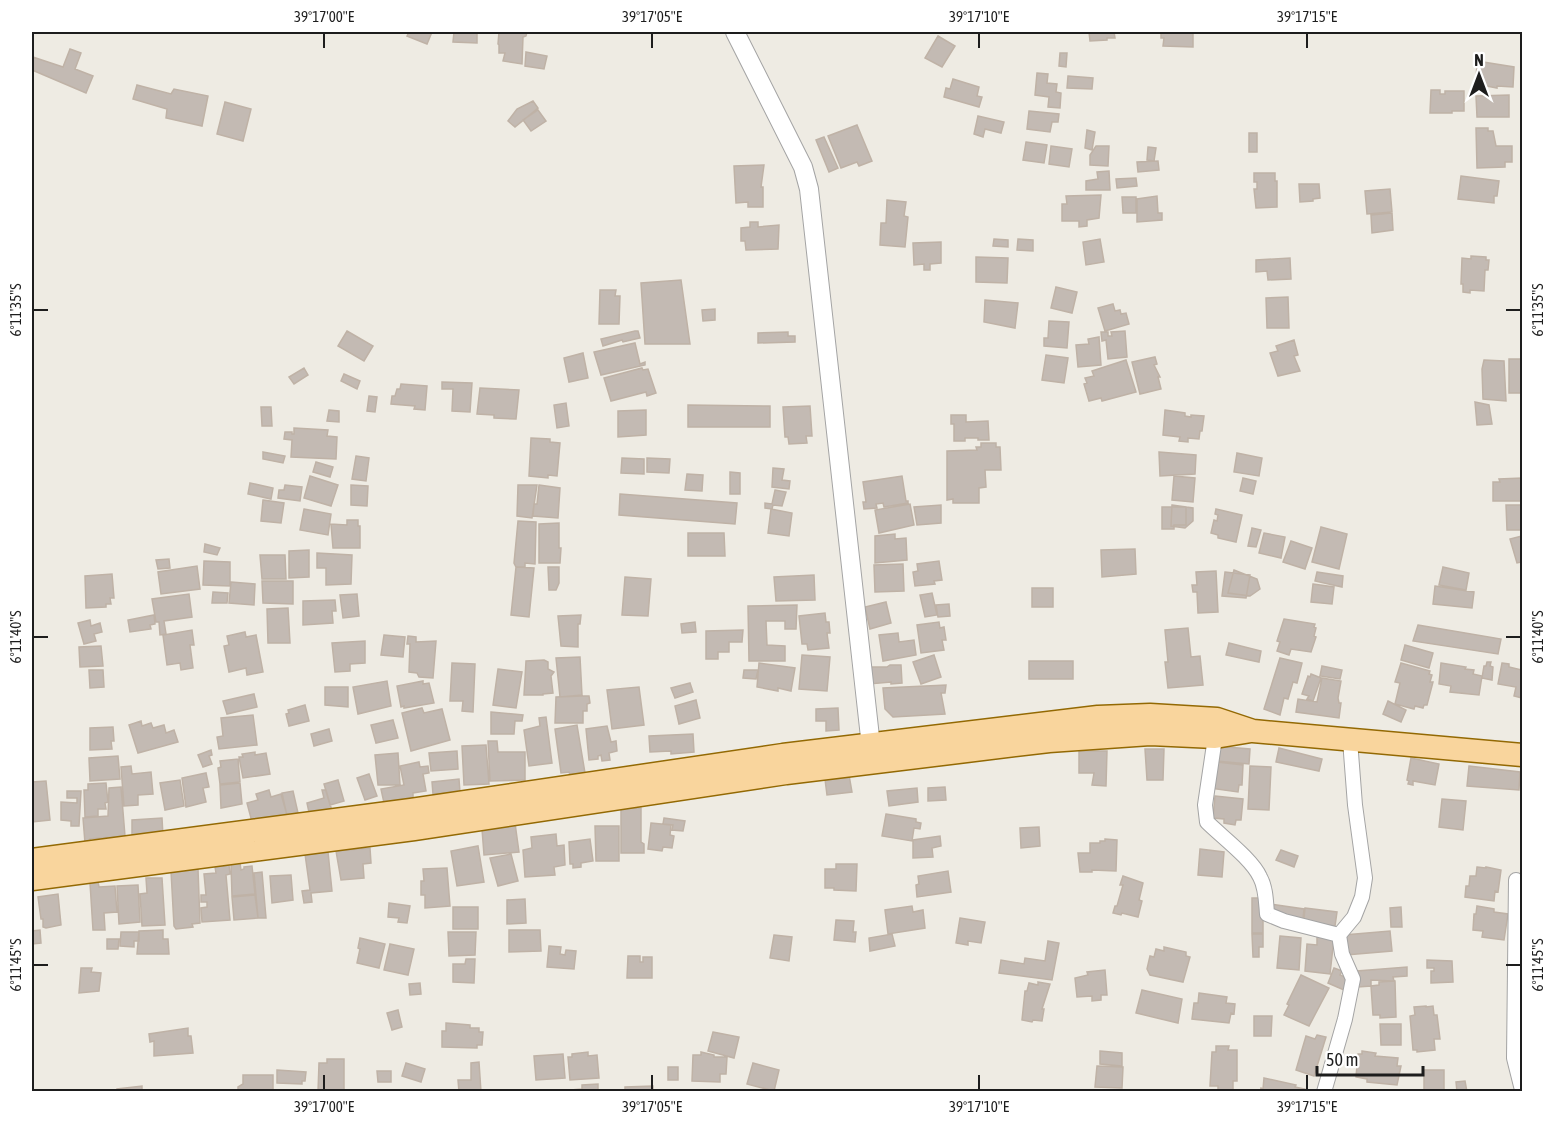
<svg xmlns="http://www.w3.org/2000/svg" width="1554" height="1123" font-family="'Asap Condensed',sans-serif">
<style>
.building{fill:#c3bab3;stroke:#bfb2a6;stroke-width:1.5}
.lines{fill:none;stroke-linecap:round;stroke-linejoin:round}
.minor-casing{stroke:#a4a4a4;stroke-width:16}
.tertiary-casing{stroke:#a4a4a4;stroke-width:20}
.primary-casing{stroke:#936903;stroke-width:25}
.minor{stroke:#fff;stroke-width:14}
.tertiary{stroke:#fff;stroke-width:18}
.primary{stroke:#f9d59d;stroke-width:22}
.ticks{fill:none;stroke:#1d1d1d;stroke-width:2}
.neatline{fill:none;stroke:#1d1d1d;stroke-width:2}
.ticks-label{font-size:15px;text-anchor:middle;fill:#1d1d1d}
</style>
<rect width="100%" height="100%" fill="#eeebe3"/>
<path class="building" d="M409,32H432L427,44L407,36Z
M454,32H477V43L453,42Z
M499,32H527L526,36L523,37L522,64L503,61L505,53H499V45L498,44Z
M1089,32H1114L1115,38H1107V40L1090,41Z
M1161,32H1193V47L1163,46L1164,38H1161Z
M938,36L955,46L942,67L925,58Z
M70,49L81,53L75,69L93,76L86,93L32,70L33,57L63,67Z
M526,52L547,56L544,69L525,66Z
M1060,53H1067L1066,67L1059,66Z
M1477,61L1514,67L1513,87L1497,86V88L1476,84Z
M1037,73L1048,74L1047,83L1057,84L1056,92L1061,93L1060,108L1048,107L1049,97L1035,95Z
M1068,76L1093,78L1092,89L1067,88Z
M953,79L979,87L977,96L982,97L979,107L944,97L946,88L950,89Z
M137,85L171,94L174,89L208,96L202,126L166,118L167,109L133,99Z
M1431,90H1440V94H1445V91H1464V111H1452V113H1430Z
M1509,95V117H1477L1476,96Z
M533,101L538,108L515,127L508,121L517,109Z
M225,102L251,109L243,141L217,134Z
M538,110L546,121L531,131L523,120Z
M1029,111L1059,114L1058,122H1052L1050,132L1027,129Z
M978,116L1004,122L1001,133L985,129L983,137L974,134Z
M857,125L872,161L859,166L857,162L841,168L828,136Z
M1476,128H1488V131H1493L1496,146H1512V162H1505V167L1477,168Z
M1087,130L1095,132L1092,150L1085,148Z
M1249,133H1257V152H1249Z
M824,137L838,168L829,172L816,140Z
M1026,142L1047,145L1044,163L1023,160Z
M1051,146L1072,149L1069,167L1049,164Z
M1096,146H1109L1108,166L1090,165V155Z
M1148,147L1156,148L1154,161L1147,160Z
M1158,161L1159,170L1138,172L1137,162Z
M764,165L761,187H763V207H748V202L736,203L734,166Z
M1109,171L1110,190H1086V181L1098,179L1097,172Z
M1254,173H1275V181H1277V207L1256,208L1254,189H1257V182H1254Z
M1461,176L1499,181L1497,196H1494V203L1458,199Z
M1136,178L1137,186L1117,188L1116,179Z
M1299,184H1319L1320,198L1313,199V201L1300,202Z
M1390,189L1392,212L1367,214L1365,191Z
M1101,195L1099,218L1087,220V226L1079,227V221H1062V204H1067L1066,196Z
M1157,196L1158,213H1162V220L1137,222V199Z
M1122,197H1136V213H1123Z
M887,200L906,202L904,216L908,217L905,247L880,245L881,223H886Z
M1392,213L1393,230L1372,233L1371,215Z
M750,222H758V227L779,225L778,249L746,250L745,241H741V228L750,227Z
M994,239L1008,240V247L993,246Z
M1018,239L1033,240V251L1017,250Z
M1100,239L1104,262L1086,265L1083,242Z
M941,242V263L930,264V270H924V264L914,265L913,243Z
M1471,256L1486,257V260H1489L1488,270H1485L1484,291L1470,290V293L1463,292V284H1461L1462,258L1471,259Z
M976,257L1008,258L1007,283L976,282Z
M1290,258L1291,279L1268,280L1267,271L1256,272V260Z
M681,280L690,344H645L641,283Z
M1056,287L1077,292L1072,313L1051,308Z
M600,290H616L615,296H620L619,324H599Z
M1288,297L1289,328H1267L1266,298Z
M985,300L1018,303L1015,328L984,322Z
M1113,304L1115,311L1120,310L1121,314L1126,313L1129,324L1105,331L1098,308Z
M715,309V320L703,321L702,310Z
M1049,321L1069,322L1067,348L1044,346V338H1048Z
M347,331L373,346L364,361L338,346Z
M635,331H638L640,338L623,342L622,340L603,346L601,339Z
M1125,331L1127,357L1108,359L1106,340L1102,341L1101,332H1108V336H1112L1111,332Z
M788,332V336H795V342L758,343V333Z
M1099,337L1101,365L1078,367L1076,345L1089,344L1088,339Z
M1294,340L1298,355L1294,356L1300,371L1278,376L1270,353L1278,351L1276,346Z
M635,343L640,364L645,362V365L601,375L594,352Z
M583,353L588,378L569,382L564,358Z
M1046,355L1068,358L1064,383L1042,380Z
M1155,357L1157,364L1154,365L1160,377H1158L1161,389L1140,394L1132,362Z
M1509,359H1522V393H1509Z
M1126,360L1136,392L1102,401L1101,398L1089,401L1084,384L1087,383L1085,378L1094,376L1092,371Z
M1484,360L1504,361L1506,401L1483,399L1482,369Z
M304,368L308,375L294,384L289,377Z
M642,368L643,370L648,369L656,393L647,396L646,392L611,401L604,378Z
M344,374L360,381L357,389L341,381Z
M442,382L472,383L470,412L452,411L453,389H442Z
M401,384L427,386L425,410L414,409L415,406L391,404L392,396H395L397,389H400Z
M480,388L519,390L516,419L494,418V415L477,414Z
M369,396L377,397L375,412L367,411Z
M1475,402L1489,405L1492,424L1477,425Z
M566,403L569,426L557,428L554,405Z
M688,405L770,406V427H688Z
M810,406L812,436H806L807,443L789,444L788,437H785L783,407Z
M261,407H271L272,426H262Z
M329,410L339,411V422L327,421Z
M646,410V435L618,437V411Z
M1165,410L1185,413V416L1191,417V415L1204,416L1202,431H1200L1199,439L1188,438V442L1179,441L1180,437L1163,435Z
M951,415H966V422L988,421L989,440H978V438H965V441H954V424H951Z
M294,428L328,430L327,436L337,437L336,459L291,457L292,440L284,439L285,432H292V434H294Z
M531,438L550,439V442L560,443L557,476L548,475V478L529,476Z
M981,443H996V447H1000L1001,470H985L986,487L979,488V503H953V499L947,500V451L977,450L976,447H981Z
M263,452L285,456L283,463L263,459Z
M1159,452L1196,455L1195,474L1160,476Z
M1237,453L1262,458L1259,476L1234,472Z
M356,456L369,458L366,481L352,479Z
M622,458L644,459V474L621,473Z
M647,458L670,459L669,473L647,472Z
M316,462L333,467L330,477L313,472Z
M773,468L784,469L782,480L790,481L789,489L772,487Z
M730,472L740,473V494H730Z
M687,474L703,475L702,491L685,490Z
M310,476L338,485L331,506L304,498Z
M902,476L906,501H908V503L884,507L883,503L876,504L877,508L864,509L863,502H866L863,482Z
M1174,476L1195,478L1193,502L1172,500Z
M1243,478L1256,481L1253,494L1240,491Z
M1522,478V501H1493V482H1500L1499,479Z
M250,483L273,488L271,499L248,494Z
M285,485L302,487L300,501L278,498L279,490H284Z
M351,485L368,486L367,506L351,505Z
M518,485H537L532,518L517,516Z
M539,485L560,488L558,518L533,516L534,504H537Z
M775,490L786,492L782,506L773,505L772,509L765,508V503L772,504Z
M620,494L737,503L735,524L619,515Z
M263,500L284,503L281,523L261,521Z
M910,504L914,525L879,533L875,510Z
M941,505V523L917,525L914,507Z
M1172,505L1193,508V521L1185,528L1171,526Z
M1506,505H1522V530H1507Z
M1162,507H1186V525H1174V529H1162Z
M304,509L331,514L328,535L300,530Z
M771,509L792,513L789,536L768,533Z
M1216,509L1242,515L1236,542L1218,538V535L1211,533L1214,520L1217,521L1218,515L1215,514Z
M347,520H358V526H360V548H333L331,524L347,525Z
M518,521L536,522L535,564L525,563V567H516L514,563Z
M559,523V548H561L560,563H539V524Z
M1321,527L1347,534L1339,569L1312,562Z
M1252,528L1261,530L1256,547L1248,546Z
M688,533H724L725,556H688Z
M1264,533L1285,537L1281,558L1259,553Z
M895,534V539L906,538L907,560L875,563V536Z
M1522,536V562L1517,563L1510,539Z
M1291,541L1312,548L1305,569L1283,562Z
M205,544L220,548L217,555L204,552Z
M1135,549L1136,574L1102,577L1101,550Z
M309,550V577L289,578V551Z
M317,553L352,555L351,584L326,585V568H317Z
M260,555H285L286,579H262Z
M169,559L170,568L158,569L156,560Z
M204,561L230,562V586L203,585Z
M939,561L942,580L934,581L935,584L915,586L913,572L918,571L917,564Z
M903,564L904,591L875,592L874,565Z
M197,566L200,589L161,594L158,572Z
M516,567L534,568L529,617L511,615Z
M548,567H559V583L556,590H549Z
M1443,567L1469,573L1466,590L1439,585Z
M1234,570L1257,579L1260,589L1250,596L1228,593Z
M1216,571L1218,612L1198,613L1197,592H1193L1192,585H1197L1196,572Z
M1225,572L1250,575L1246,598L1222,596Z
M1317,572L1343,576L1342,587L1315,581Z
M112,574L114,598H110L111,604H106V607L86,608L85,576Z
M814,575L815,600L776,601L774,577Z
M625,577L651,579L648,616L622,615Z
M262,581H293V604L263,603Z
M231,582L255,584L254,605L229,603Z
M1313,584L1334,587L1332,604L1311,602Z
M1435,586L1474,592L1472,608L1433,604Z
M1032,588H1053V607H1032Z
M213,592L228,593L227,603H212Z
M932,593L937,615L925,617L920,595Z
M189,594L192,617L164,621L166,634L160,635L159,622H156L152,599Z
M357,594L359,616L343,618L340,595Z
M335,600L336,611H332L333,623L303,625V601Z
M886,602L891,623L870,629L865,607Z
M949,604L950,616L938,617L936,605Z
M797,605L796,629H785V621H766L767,645L785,646V661H749L748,606Z
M288,608L290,643H268L267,609Z
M825,613L826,622H829L830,633H827L829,648L808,650L807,644H802L799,616Z
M154,615L155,624L150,625L151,629L130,632L128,620Z
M581,615L580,624H578V647L561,646L558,616Z
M1284,619L1315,624L1314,627L1316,628L1314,636L1316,637L1311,652L1291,649L1289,655L1277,651L1280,642L1277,641Z
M90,620L91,626L100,623L102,632L94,634L96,641L84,644L78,623Z
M695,622L696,632L682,633L681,624Z
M939,622L940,628L944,627L946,640H942L944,650L921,653L917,625Z
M1418,625L1501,639L1498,654L1413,641Z
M1188,628L1191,657L1200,656L1203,685L1168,688L1165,662H1168L1165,630Z
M192,630L194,645H190L193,668L181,670L180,663L167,665L163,635Z
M743,630L742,642H729V652H718V659H706V631Z
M245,632L246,637L256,635L263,672L247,675L246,668L229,672L224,646L229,645L227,636Z
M898,633L899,642L914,640L916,655L883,661L879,635Z
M384,635L405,637L403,657L381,655Z
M408,636L416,637V642L436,641L433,678L419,677L417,673L409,672L410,644H407Z
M365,641V663L350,664V671L335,672L332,643Z
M1229,643L1261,651L1259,662L1226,655Z
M1405,645L1433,653L1429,668L1401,660Z
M101,646L103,666L80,667L79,647Z
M802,655L830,657L827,691L799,689Z
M934,655L941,677L921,684L913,662Z
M580,657L582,695L560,697L556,658Z
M1280,658L1302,663L1297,683L1293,682L1288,699L1284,698L1280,715L1264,709Z
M544,660L548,662V669L554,672L551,676L553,693L543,694V695H524L526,661Z
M1029,661H1073V679H1029Z
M1487,662H1491L1490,666L1493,667L1492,680L1482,678L1484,666H1486Z
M452,663L475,664L473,712L462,711L463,701H450Z
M759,663L795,668L791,691L778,688V691L757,687Z
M1401,663L1430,671L1429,674L1432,675L1430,682H1433L1427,705H1424L1423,708L1415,706L1414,709L1395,704L1400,683L1395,682Z
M1441,663L1466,667L1465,669L1474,670L1473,674L1482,676L1479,695L1450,692L1451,686L1439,684Z
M1502,663L1509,664V667L1522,670V698L1514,696L1516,687L1498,684Z
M890,665H901L902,683L891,684V682L869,684L868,667H887Z
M1322,666L1342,670L1340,679L1320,676Z
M498,669L522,672L516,708L493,705Z
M89,670H103L104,687L90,688Z
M744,670H758L756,679L743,678Z
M1311,674L1321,678L1313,701L1307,699L1309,696L1302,694L1308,676L1310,677Z
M1322,678L1341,681L1338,698L1339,703H1341L1339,718L1296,712L1298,699L1317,702Z
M387,681L391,706L358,714L353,687Z
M423,681V684L429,683L434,703L404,708V706L401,707L397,686Z
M690,683L693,692L675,698L671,688Z
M946,685L945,693H941L945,714L893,717L885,709L883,688Z
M325,687H348V707L325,705Z
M639,687L644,725L612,729L607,690Z
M254,694L257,707L227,714L223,701Z
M584,696H589L590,703L587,704V711H583V723H555L556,697Z
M696,700L700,718L679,724L675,706Z
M1388,701L1406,710L1401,722L1383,714Z
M305,705L309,721L289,726L286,714L289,713L288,710Z
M422,708L424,713L442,709L450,740L411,751L402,713Z
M838,708L839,730L826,731V721H816V709Z
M491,712L523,715L522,721H515L514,734H491Z
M253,715L257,745L219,749L217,737L223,736L221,718Z
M546,717L552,763L529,766L524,730L540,726L539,718Z
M393,720L398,738L376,743L371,725Z
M141,721L142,726L151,723L153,728L164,725L166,733L174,730L178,742L138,753L129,725Z
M577,725L585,773L570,775L569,772L561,773L555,729Z
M607,726L611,742L616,741L617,751L609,753L610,760L602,761L601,755L598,756V759L589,760L586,729Z
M113,727L114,741H111L112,749L90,750V728Z
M329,729L332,741L314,746L311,734Z
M693,734L694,752L671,754V751L650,752L649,736Z
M488,741H497L498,752H525V780L490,781Z
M486,745L489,784L464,785L462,746Z
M1215,746L1250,749L1249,764L1216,761Z
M1279,748L1322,759L1319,771L1276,762Z
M1145,749H1164L1163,780H1147Z
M211,750L212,755L209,756L212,764L203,767L198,755Z
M457,751L458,769L431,771L429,753Z
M1079,751H1107L1106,786L1092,785L1094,773H1079Z
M255,752V755L266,753L270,774L243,778L239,757H243L242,754Z
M398,753L400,785H378L375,755Z
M118,756L120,779L90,781L89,758Z
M1411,758L1439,764L1435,785L1413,781V785L1408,784L1409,781L1407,780Z
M238,759L240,782L220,784L218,768L221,767L220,761Z
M419,762L420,767L428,766L429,773L423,774L426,791L413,793V798L384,803L381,789L404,785L400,766Z
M1217,762L1243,765L1242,785H1239L1238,792L1209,788Z
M131,766L132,774L151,772L153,794L138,795V805L124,806L121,767Z
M1250,766L1271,767L1269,810L1248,809Z
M1469,766L1520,772L1519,790L1467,786Z
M206,773L209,787L203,788L206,802L186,807L182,778Z
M369,774L377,796L365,800L357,778Z
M849,775L852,792L827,795L825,779Z
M459,779L460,792L433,794L432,782Z
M180,780L184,806L165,810L160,783Z
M338,780L344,801L330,805L324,784Z
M46,781L50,820L32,822V782Z
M106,783L108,802L105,803L106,809H98V816L85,817L84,790H88V784Z
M240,783L242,804L221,808L220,785Z
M121,787L125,836L90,839L91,843H85L83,818L108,816L109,788Z
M945,787L946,800L928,801V788Z
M917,788L918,802L889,806L887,791Z
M269,790L271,797L281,794L287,815L252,822L247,803L258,800L256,794Z
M322,790H326L332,811L310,817L307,803L324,798Z
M67,791H81L79,826H71V821L61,820V802L77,803V798H67Z
M293,791L298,813L287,816L282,793Z
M1215,796L1243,799L1241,820H1236L1235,825L1224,823V819L1213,818Z
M1442,799L1466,801L1463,830L1439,827Z
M621,808H641V842L644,844V853H621Z
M886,814L916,819V822L921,823L920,829L914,828L912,841L882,836Z
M162,818L163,836L132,837V820Z
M664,818L685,821L683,831L672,830L673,825L663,824Z
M515,823L519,852L484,855L482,829Z
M651,823L671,825L670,835L674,836L672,848L663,847L662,851L648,849Z
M595,826H619V861H596Z
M1039,827L1040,846L1021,848L1020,828Z
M556,834L557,846L564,845L565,865L554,867L555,875L525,877L523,850L532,848L531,837Z
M940,836L941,846L932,848L933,857L913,858V840Z
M590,839L593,861L581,863V867L573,868V864H570L569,842Z
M1105,839L1117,840L1116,871L1092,870V872H1080L1078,853H1090V843H1100V841H1105Z
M478,846L484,882L457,886L451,851Z
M370,848L371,863L363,864L364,878L341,880L336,851Z
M1200,849L1224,852L1222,877L1198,875Z
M1281,850L1298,856L1294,867L1276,860Z
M328,852L332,891L311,893L312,902L304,903L302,891L310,890L305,854Z
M511,854L518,881L498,886L490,858Z
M240,863L241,870L244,869V867L252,866L255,894L232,896L231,864Z
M836,864H857L856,891L834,890V888H825V869H836Z
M229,865L230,874L226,875L230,920L202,922L201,908L207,907V902H201V895H206L204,874L216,873L215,867Z
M1477,867L1486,868V867L1501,870L1498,892L1495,891L1494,901L1465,897L1466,886H1469L1470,876H1476Z
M447,868L450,906L425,908V895H421V881H424L423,869Z
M198,869L200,923L192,924L193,927L176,929L174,926L171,871Z
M948,871L951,892L917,897L916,885L919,884L918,876Z
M262,872L266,918H258L254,873Z
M291,875L293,900L272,903L270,876Z
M1123,876L1143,883L1139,900L1142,901L1138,917L1122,913L1121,915L1113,913L1115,906H1117L1123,885H1120Z
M146,878H162L165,925L142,926L140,894L147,893Z
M98,882L99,887L115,886L117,912L104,913L105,930H93L90,883Z
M138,885L140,922L119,924L117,886Z
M58,894L61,925L46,928L43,927V919H41L38,897Z
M255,895L258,918L234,920L232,897Z
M1252,898H1263V933H1252Z
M525,899L526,923L507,924V900Z
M389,903L410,906L407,923L398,922L399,918L388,917Z
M1270,904L1304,909L1303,919L1269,914Z
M912,906L913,912L923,910L925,928L888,934L885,910Z
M1477,906L1494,909V912L1508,914L1504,940L1482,937L1483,931L1473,930L1474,914H1476Z
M453,907H478V929H453Z
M1401,907L1402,927H1391L1390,908Z
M1305,908L1337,912L1335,926L1308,923L1309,920L1304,919Z
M960,918L985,922L981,943L968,941V945L956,943Z
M836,920L854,921L853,932H856L855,942L834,940Z
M40,930L41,943L32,944V931Z
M163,930V939H168L169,954H137L139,931Z
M509,930H540L541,951L509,952Z
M1390,931L1392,951L1346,955L1344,935Z
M121,932H139V941H134V947L120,946Z
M448,932H476L475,955L449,956Z
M892,934L895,946L870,951L869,938Z
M1252,934H1263V947H1259V957H1253Z
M774,935L792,937L789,961L770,958Z
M1280,936L1301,938L1299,970L1277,968Z
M1317,937L1334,938L1330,974L1305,971L1307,944L1317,945Z
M360,938L385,944L379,968L357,963L360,949L358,948Z
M107,939H119L118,949H107Z
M1048,941L1059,943L1052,980L999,973L1001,960L1024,964L1025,958L1045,961Z
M390,944L414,949L408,975L384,970Z
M549,946L561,947L560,954L565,955L566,950L576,951L574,969L547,967Z
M1164,947L1186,952V956L1190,957L1183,982L1150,975L1147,969L1150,956L1154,957L1156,949L1164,951Z
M628,956H640V962H643V957H652V978H627Z
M466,959H475L474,983L453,982V964H465Z
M1427,960L1452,961L1453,982L1431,983V971H1434V968H1427Z
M1407,967V976L1393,977L1394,981L1371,980V986L1358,987L1357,971Z
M81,968H92L91,972L101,973L99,991L79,993Z
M1334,968L1342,971L1340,975L1349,979L1344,990L1328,983Z
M1105,970L1107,995H1101V1000L1092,1001V996L1077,997L1075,978L1088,975L1087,972Z
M1301,975L1329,988L1309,1026L1284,1015L1289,1005L1287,1004Z
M1395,981L1396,1017L1380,1018V1015H1373L1371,986L1379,985V982Z
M1038,982L1050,984L1042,1009H1044L1042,1021L1033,1020L1032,1022L1022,1020L1025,991H1027L1029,983L1038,985Z
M420,983L421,994L410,995L409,984Z
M1142,990L1182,999L1178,1023L1136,1013Z
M1199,993L1227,997L1226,1003L1235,1004L1234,1014L1231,1013L1229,1023L1192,1019L1194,1003H1198Z
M1426,1006V1007L1433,1006L1434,1015H1437L1440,1039H1434L1435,1050L1417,1052V1050H1413L1410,1016L1415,1015L1414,1007Z
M398,1010L402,1027L392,1030L387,1013Z
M1254,1016H1272L1271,1036H1254Z
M446,1023L470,1025V1028H479V1032H483L482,1045H477V1048L442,1047V1031H446Z
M1380,1024H1401V1045H1381Z
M188,1028V1036H191L193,1053L154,1056V1041L150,1042L149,1034Z
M713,1032L739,1037L734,1058L708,1051Z
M1317,1035L1326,1037L1314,1076L1296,1070L1306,1036L1315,1039Z
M1216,1046H1229L1228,1050H1237V1081H1233V1090H1218V1086H1210L1212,1052H1216Z
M1100,1051L1122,1053V1066L1100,1064Z
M1362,1051L1376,1053L1375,1056L1398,1058L1397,1066H1401L1397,1085L1367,1082V1079L1356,1077L1358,1054H1362Z
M588,1052V1056L597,1055L599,1078L570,1080L568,1057H572V1054Z
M701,1052L714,1055V1057H727L726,1074H720V1082L692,1081L693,1055H701Z
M563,1054L565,1078L536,1080L534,1056Z
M327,1059H344V1092H318L319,1063H327Z
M479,1062L481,1092H459L458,1080H471V1063Z
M406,1063L425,1069L421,1082L402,1076Z
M753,1063L779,1070L774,1091L747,1084Z
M1097,1066L1123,1067L1122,1088L1095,1087Z
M668,1067H678V1080H668Z
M277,1070L306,1072L305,1081H302V1084L277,1083Z
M1424,1070H1444V1092H1424Z
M377,1071H391V1082H378Z
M243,1075H273V1092H238V1087L243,1084Z
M1264,1078L1296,1085L1295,1087L1305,1089V1092H1260L1261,1088L1263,1089Z
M1465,1081L1467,1092H1457L1456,1082Z
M598,1084V1092H571V1090L582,1089V1085Z
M142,1086V1092H117V1089Z
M653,1086V1092H625V1087Z"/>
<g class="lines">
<defs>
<path id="minor" d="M1216,731L1205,805L1207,822C1221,836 1252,859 1260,877C1266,888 1266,902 1267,914L1284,921L1339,935L1342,954L1353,979L1345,1019L1324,1092
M1516,880L1514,1058L1522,1090
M1339,935L1354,917L1362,897L1365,878L1355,805L1350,740"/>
<path id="tertiary" d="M735,32L803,167L809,189L872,755"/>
<path id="primary" d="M32,860L411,810L783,755L1098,717L1150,715L1217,719L1253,731L1522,755
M32,879L414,829L786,773L1049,741L1150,734L1215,737L1251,731"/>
</defs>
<use href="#minor" class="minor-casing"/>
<use href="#tertiary" class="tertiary-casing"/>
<use href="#primary" class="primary-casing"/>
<use href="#minor" class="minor"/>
<use href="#tertiary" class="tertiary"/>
<use href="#primary" class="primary"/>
</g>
<path class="ticks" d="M324,33V48M652,33V48M979,33V48M1307,33V48M33,310H48M1506,310H1521M33,637H48M1506,637H1521M33,965H48M1506,965H1521M324,1075V1090M652,1075V1090M979,1075V1090M1307,1075V1090"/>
<rect width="1554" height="1123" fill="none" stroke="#ffffff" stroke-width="66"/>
<g transform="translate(1479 75)" stroke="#ffffff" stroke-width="4.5" paint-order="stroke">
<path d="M0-4.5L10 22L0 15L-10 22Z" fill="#1d1d1d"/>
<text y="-9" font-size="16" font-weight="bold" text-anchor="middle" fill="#1d1d1d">N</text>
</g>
<path d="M1317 1066v9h106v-9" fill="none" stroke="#1d1d1d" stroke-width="3"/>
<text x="1326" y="1066" font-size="18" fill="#1d1d1d" stroke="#ffffff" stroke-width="4.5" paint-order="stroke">50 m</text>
<rect x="33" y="33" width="1488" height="1057" class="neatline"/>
<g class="ticks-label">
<text x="324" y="22">39°17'00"E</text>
<text x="652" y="22">39°17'05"E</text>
<text x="979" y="22">39°17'10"E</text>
<text x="1307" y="22">39°17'15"E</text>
<text transform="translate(16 310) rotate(-90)" y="5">6°11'35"S</text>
<text transform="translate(1538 310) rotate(-90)" y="5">6°11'35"S</text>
<text transform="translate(16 637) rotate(-90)" y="5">6°11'40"S</text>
<text transform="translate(1538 637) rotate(-90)" y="5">6°11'40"S</text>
<text transform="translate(16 965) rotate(-90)" y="5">6°11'45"S</text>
<text transform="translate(1538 965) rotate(-90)" y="5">6°11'45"S</text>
<text x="324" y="1112">39°17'00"E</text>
<text x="652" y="1112">39°17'05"E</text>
<text x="979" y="1112">39°17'10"E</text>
<text x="1307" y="1112">39°17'15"E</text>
</g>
</svg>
